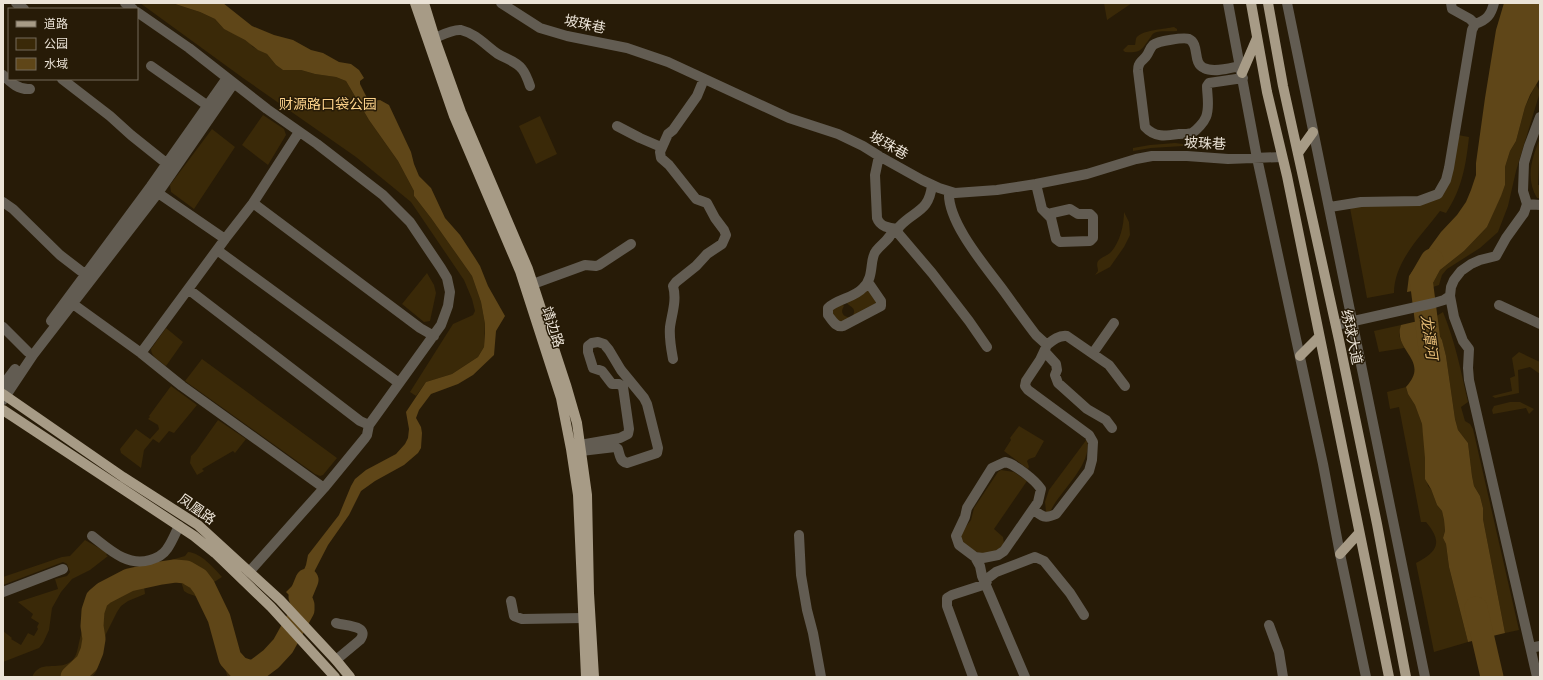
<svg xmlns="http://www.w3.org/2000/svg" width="1543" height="680" font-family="'Asap Condensed','Noto Sans SC',sans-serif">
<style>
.green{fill:#3a2908}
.water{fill:#5f4618}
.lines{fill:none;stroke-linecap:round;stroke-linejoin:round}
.river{stroke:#5f4618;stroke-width:23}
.minor{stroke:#625c52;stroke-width:10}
.major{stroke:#a79b86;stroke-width:10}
.labels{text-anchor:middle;stroke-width:3;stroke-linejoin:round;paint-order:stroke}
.street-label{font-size:14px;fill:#ebe3d7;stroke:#271b07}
.park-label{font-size:14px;fill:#fbd18a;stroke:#271b07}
.water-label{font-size:15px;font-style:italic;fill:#e7bd77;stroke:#271b07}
</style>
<rect width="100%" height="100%" fill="#271b07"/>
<path class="green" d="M140,3H172L200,12L215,19L224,29L233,33L250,43L253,47L267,54L276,65L283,70H301L315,74L336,77L346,81L369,120L398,161L414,191V196L431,218L472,276L481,302L485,324L484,347L478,357L452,374L426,382L416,396L410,392L453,324L473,315L475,311L472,299L464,280L411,202L356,157L243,78Z
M1104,3H1132L1107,20Z
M1174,27L1177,29V31C1169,32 1161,30 1154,33C1150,36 1153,35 1150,38C1141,50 1142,53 1125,52L1123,50L1128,45H1135C1136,42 1135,38 1138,36C1145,30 1165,29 1174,27Z
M1536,84L1540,92L1516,171L1508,206L1498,232L1480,248L1447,269L1442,275L1439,285L1433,287V283L1440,270L1464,251L1487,227L1505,185V167L1510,151L1516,141L1525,107Z
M263,115L284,129L286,135L268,165L242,145Z
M540,116L557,154L536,164L519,126Z
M212,129L235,147L194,209L171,192L170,185Z
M1458,135L1469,137C1466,165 1462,189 1446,213L1440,211C1422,235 1394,261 1394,293L1367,298L1350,208L1440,197Z
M1540,138L1538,185H1540V198H1537C1525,178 1532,158 1540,138Z
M1175,143L1183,144V146L1151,148L1133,151V148L1150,145Z
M1124,212L1129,222L1130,235L1124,247L1110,267L1095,275L1098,271C1098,267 1096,265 1098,261C1101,257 1107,256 1111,252C1120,242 1124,225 1124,212Z
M427,273L434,285L436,293L430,321L424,322L402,304Z
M866,291H870L879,301L855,318L853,315C857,307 849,307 846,302Z
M842,304L844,306C840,312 843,317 849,317L842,324L831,313V310Z
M1443,312C1455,341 1461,371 1468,402L1461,407L1465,421L1470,424L1473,429L1519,630L1505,633L1483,519V508L1480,496L1474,486L1472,476L1468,443L1458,430L1455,419L1446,356L1442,340L1438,333L1435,317Z
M1401,325L1399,335L1404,348L1379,352L1374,331Z
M166,328L183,342L166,366C160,361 151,357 151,349Z
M1519,352L1540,362V374L1530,367L1518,370L1519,393L1495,398L1492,396L1512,391L1510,378L1515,376L1512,358Z
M202,359L337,458L323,475L320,476L315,474L185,381Z
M171,386L197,405L174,433L169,431L159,443L153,439L144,450L141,468L121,453L120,449L136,429L150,439L159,429L158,425L148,419L150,417L149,416Z
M1406,387L1408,394L1415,405L1422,424L1425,445V469L1428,486L1431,489L1437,505L1442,511L1444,520L1445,531L1443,538L1446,544L1449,567L1468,642L1434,652L1416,563C1438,552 1443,542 1426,522H1421L1399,407L1390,409L1387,392Z
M1510,402H1520L1534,409L1529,414L1526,408L1493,414L1492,410L1494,406Z
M218,420L246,439L235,453L233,451L202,469L204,471L197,475L190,463L191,456L196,451Z
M1019,426L1044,441L1035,457L1029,459L1027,461L1029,467L1028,469L1004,451L1011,440L1010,438Z
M1087,439C1093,465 1060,490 1050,512H1046L1045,502L1049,490Z
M1001,470L1014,472L1027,481L994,529L1003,537L1004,544C989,561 976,553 960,542L961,533L971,520L974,508L998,472Z
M85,540L108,553L106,555L108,556L90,570L72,579L61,592L52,608L49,630L43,643L39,648L3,662V631L12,638L11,639L21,645L28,633L34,636L38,629L37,627L39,623L31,618L33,614L18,602L58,589L55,579L67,576L70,572L67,564L63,562L3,585V577L62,557L70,556Z
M188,552C201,553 213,567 222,577L211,584C192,561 167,565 140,572L139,569L185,556Z
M176,576C197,576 208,597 215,614L227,660L233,677H228L227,675C223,661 211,608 201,599C196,595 189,595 184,591L180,578Z
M144,580L142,583L144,586L145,594L128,601L121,606L117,612L106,634L100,662L96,672L92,677H81C90,667 99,653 98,639C98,628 95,615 99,605C102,597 112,594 118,591C127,585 134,581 144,580Z
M87,624C91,644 89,658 71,670C67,673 62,676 57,677C49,678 40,677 32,677C40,659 57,671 70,662C81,656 76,636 87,624Z"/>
<path class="water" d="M172,3H223L252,26L274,35L293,40L311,50L323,53L339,62L351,64L359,70L364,78L360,81V84L368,100L371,101L380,100L389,105L411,152L414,164L419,176L431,188L445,218L460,235L475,258L480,266L488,286L505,316L496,331L494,355L473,375L458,384L431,394L419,410L416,418L421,427L422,433L421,448L418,453L404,465L375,481L361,491L349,515L328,545L312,576L310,592L306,599L308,608L305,611L286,592L301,577L306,565L308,555L339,515L351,486L355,479L366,470L396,454L405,444L408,438L409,429L406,412L426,382L452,374L478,357L484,347L485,333V324L481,302L472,276L431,218L414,196V191L398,161L369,120L346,81L336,77L315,74L301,70H283L276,65L267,54L258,50L245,40L224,29L215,19L200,12Z
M1504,3H1540V78L1530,95L1525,107L1516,141L1510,151L1505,167V185L1501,196L1487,227L1464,251L1440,270L1433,283V287L1407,292L1409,276L1441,232L1457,215L1466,202L1471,190L1476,175V163L1485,98L1496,30Z
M1435,317L1438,333L1442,340L1446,356L1455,419L1458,430L1468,443L1472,476L1474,486L1480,496L1483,508V519L1505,633L1468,642L1449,567L1446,544L1443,538L1445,531L1444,520L1442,511L1437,505L1431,489L1425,479V458L1422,424L1415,405L1408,394L1406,387C1431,360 1392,351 1401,325Z"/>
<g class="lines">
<path class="river" d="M1430,349L1421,279L1432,260
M1476,608L1492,677
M72,677L87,663L92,651L94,639L92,626L93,611L97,599L104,593L129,580L161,573L175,571L186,572L198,579L204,587L219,618L230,658L239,668L248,671H255L271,659L283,646L303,610V605L300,597L307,580"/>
<path class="minor" d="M16,3L24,9
M125,3L133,9
M501,3L540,28L567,36L627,48L668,62L789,118L838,134L863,146L879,156L922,180L939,188L955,193L997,190L1036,184L1087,174L1136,159L1152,156H1187L1228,159L1282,157
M1228,3L1257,158L1323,464L1340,554L1366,677
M1287,3L1425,677
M1451,3L1452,9L1470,19L1475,24
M137,12L189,48L267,109L317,144L383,195L410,222L441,268L447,278L450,292L448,306L441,325L369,425L367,435L365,438L324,488L249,572
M435,38C442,35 453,29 461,30C477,34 486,46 498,54C506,59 516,61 522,69C526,74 528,80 530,86
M151,66L208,106
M1240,66C1230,68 1214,73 1204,68C1192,63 1200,44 1189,39C1184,37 1158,41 1153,45C1150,48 1149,52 1147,55C1145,59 1140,61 1139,65C1138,65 1138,70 1138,71L1145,127C1155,138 1166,136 1179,134C1183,134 1188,134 1192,133C1197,130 1204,122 1206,117C1210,107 1207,95 1207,86L1209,83L1243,78
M3,75C11,83 19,90 30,89
M62,79L110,116L131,135L166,163
M617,126L640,138L661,147
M879,156L875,175L877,218C880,227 889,228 898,229
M1036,184L1042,209L1051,218L1056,239L1060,242L1090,241L1093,238V217L1090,214H1078L1070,209L1048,214
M932,185C929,212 915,210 900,226L898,229V233L932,273L969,321L987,347
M949,192C947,222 986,267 1003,290C1014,305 1025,321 1036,335L1047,345C1053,340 1059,335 1067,336L1109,365L1125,386
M158,193L225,239
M3,202L13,209L60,255L86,275
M253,203L420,328L434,336
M1527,204L1540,205
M1330,207L1361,202L1419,201L1438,194L1446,180L1449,168L1472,30L1475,24C1487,20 1491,15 1494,3
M217,250L399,383
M868,282L881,301V306L843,326C836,328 832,320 828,315V308C837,299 854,298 863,288C875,277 869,259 876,251C882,243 891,239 893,229
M533,284L585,265L596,266L599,265L631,244
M188,289L360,421L369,425
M73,304L141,353L182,386L324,488
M1499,305L1540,324
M51,321L151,186L227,78
M1336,325L1434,303L1444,300L1450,296
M3,327L28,352
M1045,352L1056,364L1057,370L1055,375L1058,383L1087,409L1106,420L1112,428
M141,353L225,239L253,203L299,132
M1093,353L1114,323
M673,359C671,348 669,338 670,327C672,313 677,300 673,286L676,282L696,266L707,254L722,244L726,235L724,230L715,218L707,203L696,199L669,165L661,158L660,152L668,134L673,130L697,96L704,79
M3,385L15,369
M3,400L33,355L158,193L234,83
M580,445L620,438L628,434L629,429L623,387L619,384H612L602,371L593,368L588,352V346L592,343L598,342L604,344L609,350L621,370L644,398L647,404L658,448L657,453L627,463C620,461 620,456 618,449L615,447L581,451
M1005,462C1015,464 1035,480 1041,489L1038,502L1004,551L998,555L983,558L975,557L959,545L956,536L965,517L967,508L992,468Z
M1033,509C1042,517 1045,519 1056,514L1089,471L1092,460L1093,442L1089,435L1028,390L1025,386L1026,381L1040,360L1047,345
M799,535L801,575L807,610L813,633L821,677
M92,536C109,549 127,567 150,560C157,558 163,555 167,549C172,542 175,534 179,526
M975,557L980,566L982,576L1025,677
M3,592L63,569
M511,601L514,616L522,619L583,618
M336,623C344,626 371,625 360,640L336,660
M1269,625L1279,652L1283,677
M1535,647L1540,646
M973,677L947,606V598L952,595L986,584L988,578L996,572L1035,557L1044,561L1070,593L1084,615
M1537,677L1469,380L1468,368L1469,349L1463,341L1454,317L1450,296L1451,287L1454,280L1461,271L1471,264L1480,260L1496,256L1506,238L1524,213L1527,204L1523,191L1524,163L1529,146L1540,117"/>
<path class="major" d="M415,3L454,116L520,271L561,398L571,449L578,495L586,677
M424,3L436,42L461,112L528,269L566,385L577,423L587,495L589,593L594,677
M1251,3L1267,92L1287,176L1389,677
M1268,3L1283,86L1339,340L1377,524L1406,677
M1242,73L1257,38
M1298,153L1313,132
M1300,356L1319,337
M3,394L123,477L198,525L280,600L336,660L350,677
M3,410L194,536L215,553L271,607L335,677
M1340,554L1359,533"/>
</g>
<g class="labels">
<g class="street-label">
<text transform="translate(585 24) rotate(12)" y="5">坡珠巷</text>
<text transform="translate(1205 143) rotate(3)" y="5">坡珠巷</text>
<text transform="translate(889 145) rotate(30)" y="5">坡珠巷</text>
<text transform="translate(553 327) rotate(72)" y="5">靖边路</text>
<text transform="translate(1352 337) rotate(78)" y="5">绣球大道</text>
<text transform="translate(197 509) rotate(35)" y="5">凤凰路</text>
</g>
<g class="park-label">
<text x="328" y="109">财源路口袋公园</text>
</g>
<g class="water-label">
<text transform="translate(1429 337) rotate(82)" y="5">龙潭河</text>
</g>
</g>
<rect width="1543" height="680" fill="none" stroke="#ebe3d7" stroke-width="8"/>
<rect x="8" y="8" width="130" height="72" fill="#271b07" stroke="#756b5a"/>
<rect x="16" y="21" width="20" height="6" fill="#a79b86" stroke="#756b5a"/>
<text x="44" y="28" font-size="12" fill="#ebe3d7">道路</text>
<rect x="16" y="38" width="20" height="12" fill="#3a2908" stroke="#756b5a"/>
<text x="44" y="48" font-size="12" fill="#ebe3d7">公园</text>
<rect x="16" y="58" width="20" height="12" fill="#5f4618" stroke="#756b5a"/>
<text x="44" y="68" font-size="12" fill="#ebe3d7">水域</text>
</svg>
